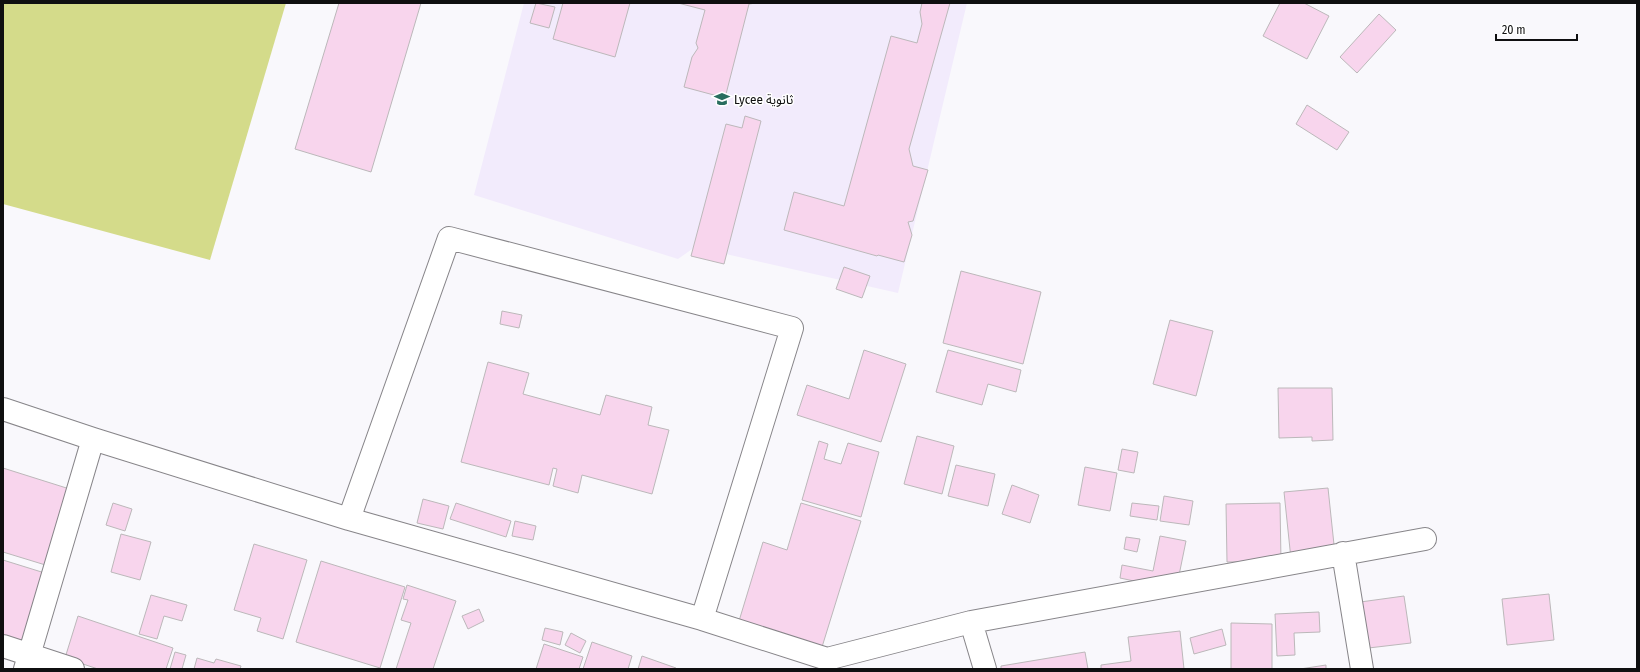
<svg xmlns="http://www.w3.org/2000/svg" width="1640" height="672" font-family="'Fira Sans Condensed','Noto Sans Arabic',sans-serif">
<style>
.education{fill:#f2ebfc}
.green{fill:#d4db8a}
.building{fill:#f8d5ed;stroke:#bcb8ba}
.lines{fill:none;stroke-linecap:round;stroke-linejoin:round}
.minor-casing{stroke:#878589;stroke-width:24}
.minor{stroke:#fff;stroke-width:22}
.labels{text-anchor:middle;stroke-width:3;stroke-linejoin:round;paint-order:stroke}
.poi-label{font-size:13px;fill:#0f0f10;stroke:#fff;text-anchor:start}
</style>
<rect width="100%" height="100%" fill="#f9f8fc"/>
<path class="education" d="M524,3H967L898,293L695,247L678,259L474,195Z"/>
<path class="green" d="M3,3H286L210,260L3,204Z"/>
<path class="building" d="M339,3H421L371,172L295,149Z
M536,3L555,7L549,28L530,23Z
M563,3H630L615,57L553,39Z
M678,3H756L749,4L725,98L684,87L692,57L698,48L696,43L705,10Z
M922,3H950L909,149L913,166L928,170L913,221L908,222L912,235L904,262L878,255L877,256L784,230L794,192L844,206L891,36L917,43L922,24L920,12Z
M1280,3H1304L1329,16L1307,59L1263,36Z
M1379,14L1396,30L1357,73L1340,57Z
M1307,105L1349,132L1337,150L1296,124Z
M745,116L761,121L724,264L691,256L726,124L742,128Z
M844,267L870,276L862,298L836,289Z
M961,271L1041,292L1023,364L943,343Z
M502,311L522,315L519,328L500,324Z
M1170,320L1213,331L1196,396L1153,384Z
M864,350L906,364L881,442L797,415L807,385L849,399Z
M948,350L1021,370L1016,392L988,384L982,405L936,392Z
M488,362L529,373L523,394L600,415L606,395L652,407L648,425L669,430L652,494L582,475L578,493L553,486L557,469L553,468L549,485L461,462Z
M1278,388H1332L1333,440L1312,441V437L1279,438Z
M917,436L954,446L942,494L904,484Z
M819,441L828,444L824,459L841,464L848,443L879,452L861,517L802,500Z
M1122,449L1138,452L1134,473L1118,470Z
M956,465L995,474L988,506L948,496Z
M1085,467L1117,473L1110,511L1078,505Z
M3,468L76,491L52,567L3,552Z
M1012,485L1039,495L1030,523L1002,514Z
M1328,488L1335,554L1291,559L1284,492Z
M1164,496L1193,501L1189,525L1160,521Z
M423,499L449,506L443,529L417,523Z
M113,503L132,509L125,531L106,525Z
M456,503L511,521L506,537L450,519Z
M801,503L861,521L822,647L739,621L763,542L787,550Z
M1132,503L1159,506L1157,520L1130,516Z
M1280,503L1281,561L1227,562L1226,504Z
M515,521L536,526L533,540L512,536Z
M121,534L151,542L140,580L111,572Z
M1160,536L1186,541L1176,590L1120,578L1122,565L1153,571Z
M1126,537L1140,539L1137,552L1124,549Z
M254,544L307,560L283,639L257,631L261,618L234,610Z
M3,560L48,574L27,645L3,637Z
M321,561L405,587L380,668L296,642Z
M407,585L456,601L433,669H396L411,623L401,620L408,600L403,599Z
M1549,594L1554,640L1507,645L1502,599Z
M151,595L187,605L182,621L164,616L157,639L139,634Z
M1404,596L1411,643L1360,649L1353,603Z
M479,609L484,621L468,629L462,616Z
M1319,612L1320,632L1294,633L1295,655L1277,656L1275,614Z
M78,616L173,648L166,669H98L65,658Z
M1231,623L1272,624V669H1231Z
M545,628L563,632L560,645L542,640Z
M1222,629L1226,645L1194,654L1190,638Z
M1180,631L1184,669H1101V665L1131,661L1128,637Z
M571,633L586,641L580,653L565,645Z
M592,642L632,656L628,669H583Z
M544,644L583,657L579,669H536Z
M175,652L186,655L182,669H170Z
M1085,652L1088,669H1001V666Z
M642,656L676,668V669H638Z
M197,658L214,663L216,659L241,666L240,669H194Z
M1326,665V669H1300Z"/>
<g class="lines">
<defs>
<path id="minor" d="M3,409L93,439L349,519L702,619L827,659L971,622L1425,539
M349,519L449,238L792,328L702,619
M1343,553L1362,669
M971,622L985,669
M3,646L73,669
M25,669L93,439"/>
</defs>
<use href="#minor" class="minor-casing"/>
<use href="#minor" class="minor"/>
</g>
<defs>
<symbol id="school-bare" viewBox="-9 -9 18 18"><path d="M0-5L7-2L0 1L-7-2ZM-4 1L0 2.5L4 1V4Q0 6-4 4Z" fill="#296d5f" stroke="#fff" stroke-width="2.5" paint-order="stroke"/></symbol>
</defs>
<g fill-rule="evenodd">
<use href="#school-bare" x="711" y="88" width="22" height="22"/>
</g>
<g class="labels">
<g class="poi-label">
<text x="734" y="104">Lycee ثانوية</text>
</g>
</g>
<rect width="1640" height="672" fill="none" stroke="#0f0f10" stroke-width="8"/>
<path d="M1496 34v6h81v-6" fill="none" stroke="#0f0f10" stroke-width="2"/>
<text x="1502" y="34" font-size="12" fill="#0f0f10" stroke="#ffffff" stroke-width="3" paint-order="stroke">20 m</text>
</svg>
